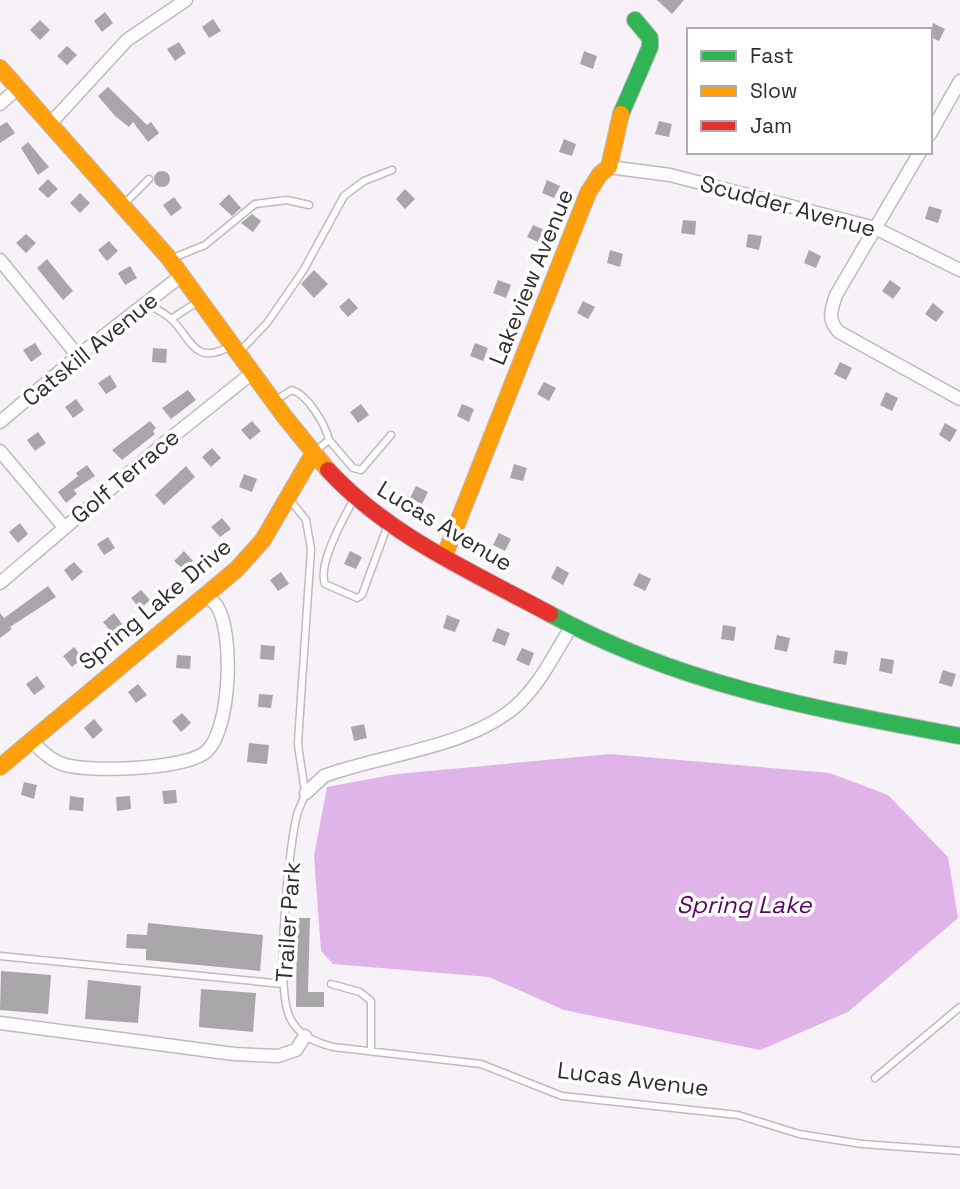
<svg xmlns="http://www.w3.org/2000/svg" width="960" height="1189" font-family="'Space Grotesk',sans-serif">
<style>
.water{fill:#e1b4e9}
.building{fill:#a9a6aa}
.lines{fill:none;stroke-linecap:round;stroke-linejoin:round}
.lane-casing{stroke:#bebabe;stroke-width:9}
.street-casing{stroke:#bebabe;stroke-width:15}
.fast-casing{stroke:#bebabe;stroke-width:18}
.slow-casing{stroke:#bebabe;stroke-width:18}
.jam-casing{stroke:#bebabe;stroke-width:18}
.lane{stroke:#fefdfe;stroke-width:6}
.street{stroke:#fefdfe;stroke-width:12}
.fast{stroke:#30b455;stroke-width:16}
.slow{stroke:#ff9f0a;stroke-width:16}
.jam{stroke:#e5322d;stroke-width:16}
.labels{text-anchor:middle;stroke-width:7;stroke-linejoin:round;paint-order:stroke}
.street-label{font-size:23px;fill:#312e32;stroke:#fff}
.water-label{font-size:24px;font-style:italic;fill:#580664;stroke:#fff}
</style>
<rect width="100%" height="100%" fill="#f7f2f8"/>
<path class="water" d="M610,754L830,773L888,795L948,857L958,918L848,1012L760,1050L564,1010L489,977L333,964L321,951L314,856L327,787L397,774Z"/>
<path class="building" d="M657,0H684L672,14Z
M105,12L113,23L102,32L94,21Z
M213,19L221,31L209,38L202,27Z
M40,20L50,30L40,40L30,30Z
M933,23L945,29L939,41L930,37Z
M179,42L186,53L175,61L167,49Z
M67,46L77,55L67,65L57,56Z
M584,51L597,56L593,69L580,64Z
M108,87L147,125L151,122L159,133L148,142L133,122L129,127L115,116L98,96Z
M659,121L672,124L669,137L655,134Z
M7,122L15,133L0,143V126Z
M564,139L576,144L572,156L559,152Z
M28,142L49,167L38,175L21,148Z
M154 179a8 8 0 1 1 16 0a8 8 0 1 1-16 0Z
M48,179L58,189L48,198L38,189Z
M547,180L560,186L554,198L542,193Z
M405,189L415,199L405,209L396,199Z
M80,193L90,203L80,213L70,203Z
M229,194L241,208L232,216L219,204Z
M174,197L182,208L171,216L163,205Z
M929,206L942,210L938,223L925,219Z
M252,214L261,221L253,232L241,223Z
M683,220L696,221L695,235L681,233Z
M533,225L545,230L540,243L527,237Z
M26,234L36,243L26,253L16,243Z
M748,234L762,236L759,250L746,247Z
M109,241L118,251L107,261L98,250Z
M610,250L623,254L620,267L607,263Z
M809,250L821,256L816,268L804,263Z
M47,259L73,291L63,300L37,268Z
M130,266L137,278L125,285L118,273Z
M314,270L328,284L314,298L301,284Z
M498,280L511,285L506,298L493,293Z
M890,280L901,288L893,299L882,291Z
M349,298L358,308L348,317L339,307Z
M583,301L595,307L588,319L577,313Z
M933,303L944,312L936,322L925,314Z
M35,343L42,354L31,362L23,350Z
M475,343L488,348L483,361L470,356Z
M153,348L167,349L166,363L152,362Z
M840,362L852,368L846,380L834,374Z
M110,375L117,387L106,394L98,383Z
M544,382L556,388L549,401L537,394Z
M188,390L196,400L171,419L162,408Z
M886,392L898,398L892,411L880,405Z
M76,399L84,410L73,418L65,407Z
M361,404L369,415L358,423L350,412Z
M462,404L474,409L469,422L457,416Z
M150,421L156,428L153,431L155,434L122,460L112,450Z
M252,421L261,431L250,440L241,430Z
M945,423L957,430L950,442L939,435Z
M38,432L46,443L35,451L27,440Z
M212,448L221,458L211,467L202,457Z
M514,464L527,468L523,481L510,478Z
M87,465L95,476L74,490L77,494L66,503L58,492L78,476L76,473Z
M186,466L195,477L164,505L155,495Z
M244,474L257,479L252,492L239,487Z
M416,486L428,492L422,504L410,498Z
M222,518L231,529L220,537L211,527Z
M20,523L28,534L18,543L9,532Z
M499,533L511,539L505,551L493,545Z
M108,537L115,548L104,555L97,544Z
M184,551L193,561L184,570L174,561Z
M350,551L362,557L356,569L344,564Z
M74,562L83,572L72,581L64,570Z
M557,566L569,573L563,585L551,578Z
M281,572L289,584L278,591L270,580Z
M639,573L651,579L645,591L633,585Z
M48,586L56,597L10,627L12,629L0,638V613L4,618Z
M141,590L150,600L140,609L131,598Z
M114,613L122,624L112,633L103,622Z
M447,615L460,620L455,632L443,628Z
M723,625L736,627L734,641L721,639Z
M497,628L510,633L505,646L492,641Z
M777,635L790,638L787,652L774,649Z
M261,645L275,646L274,660L260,659Z
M74,647L83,658L72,667L63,656Z
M522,648L534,653L529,666L516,660Z
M835,650L848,652L846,665L833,663Z
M177,655L191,656L190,669L176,668Z
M881,658L894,660L892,674L879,671Z
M943,670L956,674L952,687L939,683Z
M37,676L45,687L34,695L26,684Z
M138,684L147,695L136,703L128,692Z
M259,694L273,695L271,708L258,707Z
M182,713L191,723L181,732L172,721Z
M94,719L103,730L93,739L84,728Z
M364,724L367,738L354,741L351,727Z
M249,743L269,745L267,764L247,762Z
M24,782L37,785L34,799L21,795Z
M176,790L177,803L164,804L162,791Z
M70,796L84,798L83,811L69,810Z
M130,796L131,809L117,811L116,797Z
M297,918H310L308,992H324V1007H296Z
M148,923L263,935L260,971L146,960V949L126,948L127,934L147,935Z
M1,971L51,975L48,1014L0,1010Z
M88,980L141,986L138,1023L85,1019Z
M201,989L256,993L253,1032L199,1027Z"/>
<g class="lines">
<defs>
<path id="lane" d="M127,201L149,179
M173,258L205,245L255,204L287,200L309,205
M146,303C154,308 163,312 170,318C192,338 193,367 231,346
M171,319L199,301
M242,349L267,323L303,271L344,196L364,181L392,170
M277,399L292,390C308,395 325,424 329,440L314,452
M329,440L353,468L361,470L391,435
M354,499C344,517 317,565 325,584L357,598L362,595L387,527
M290,500L306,520L311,549L298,742C298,751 306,792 305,795C303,801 299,807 297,815C288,851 275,987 290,1018C299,1036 315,1042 333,1047L481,1064L562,1096L738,1115L799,1134L862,1144L960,1151
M0,956L283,984
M331,984L360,992L371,1001V1051
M875,1078L960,1007"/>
<path id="street" d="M0,104L18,88
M50,124L127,40L186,0
M930,134L960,81
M920,152L836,295C831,310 827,320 839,332L960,399
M609,167L670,175L875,228L960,270
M0,260L78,356
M0,422L78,356L181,276
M0,451L64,527
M0,583L162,445L252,373
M30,740C41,750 51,761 65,765C91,772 187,770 207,751C231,728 234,633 217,606C214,602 209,598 206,594
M306,793L324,776C383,754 468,748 516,706C540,685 555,652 572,626
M0,1023L234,1054L278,1056L296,1050L305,1036"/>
<path id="fast" d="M621,114L650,47V38L635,20
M550,614C680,685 816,709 960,736"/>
<path id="slow" d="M0,68L168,257L284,416L328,470
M444,557L588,193L600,174L609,167L621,114
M0,767L237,569L263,540L313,454"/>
<path id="jam" d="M328,470C389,536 472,572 550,614"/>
</defs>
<use href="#lane" class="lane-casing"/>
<use href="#street" class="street-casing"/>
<use href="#fast" class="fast-casing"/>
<use href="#slow" class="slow-casing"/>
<use href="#jam" class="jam-casing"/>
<use href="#lane" class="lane"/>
<use href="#street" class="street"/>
<use href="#fast" class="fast"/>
<use href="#slow" class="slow"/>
<use href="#jam" class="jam"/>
</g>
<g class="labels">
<g class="street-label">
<text transform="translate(788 206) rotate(15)" y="8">Scudder Avenue</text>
<text transform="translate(531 277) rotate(-68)" y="8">Lakeview Avenue</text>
<text transform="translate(90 349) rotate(-39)" y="8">Catskill Avenue</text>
<text transform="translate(125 476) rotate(-40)" y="8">Golf Terrace</text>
<text transform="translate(445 526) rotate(31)" y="8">Lucas Avenue</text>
<text transform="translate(155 604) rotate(-40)" y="8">Spring Lake Drive</text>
<text transform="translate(288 922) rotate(-86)" y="8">Trailer Park</text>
<text transform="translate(633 1079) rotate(7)" y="8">Lucas Avenue</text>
</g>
<g class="water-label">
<text x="744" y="913">Spring Lake</text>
</g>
</g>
<rect x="687" y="28" width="245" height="126" fill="#ffffff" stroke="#adabad" stroke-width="2"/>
<rect x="701" y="51" width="35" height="10" fill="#30b455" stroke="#adabad" stroke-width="2"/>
<text x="750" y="63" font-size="21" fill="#312e32">Fast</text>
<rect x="701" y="86" width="35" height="10" fill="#ff9f0a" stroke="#adabad" stroke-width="2"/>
<text x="750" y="98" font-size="21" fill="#312e32">Slow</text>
<rect x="701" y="121" width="35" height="10" fill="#e5322d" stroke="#adabad" stroke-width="2"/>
<text x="750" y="133" font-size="21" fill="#312e32">Jam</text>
</svg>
